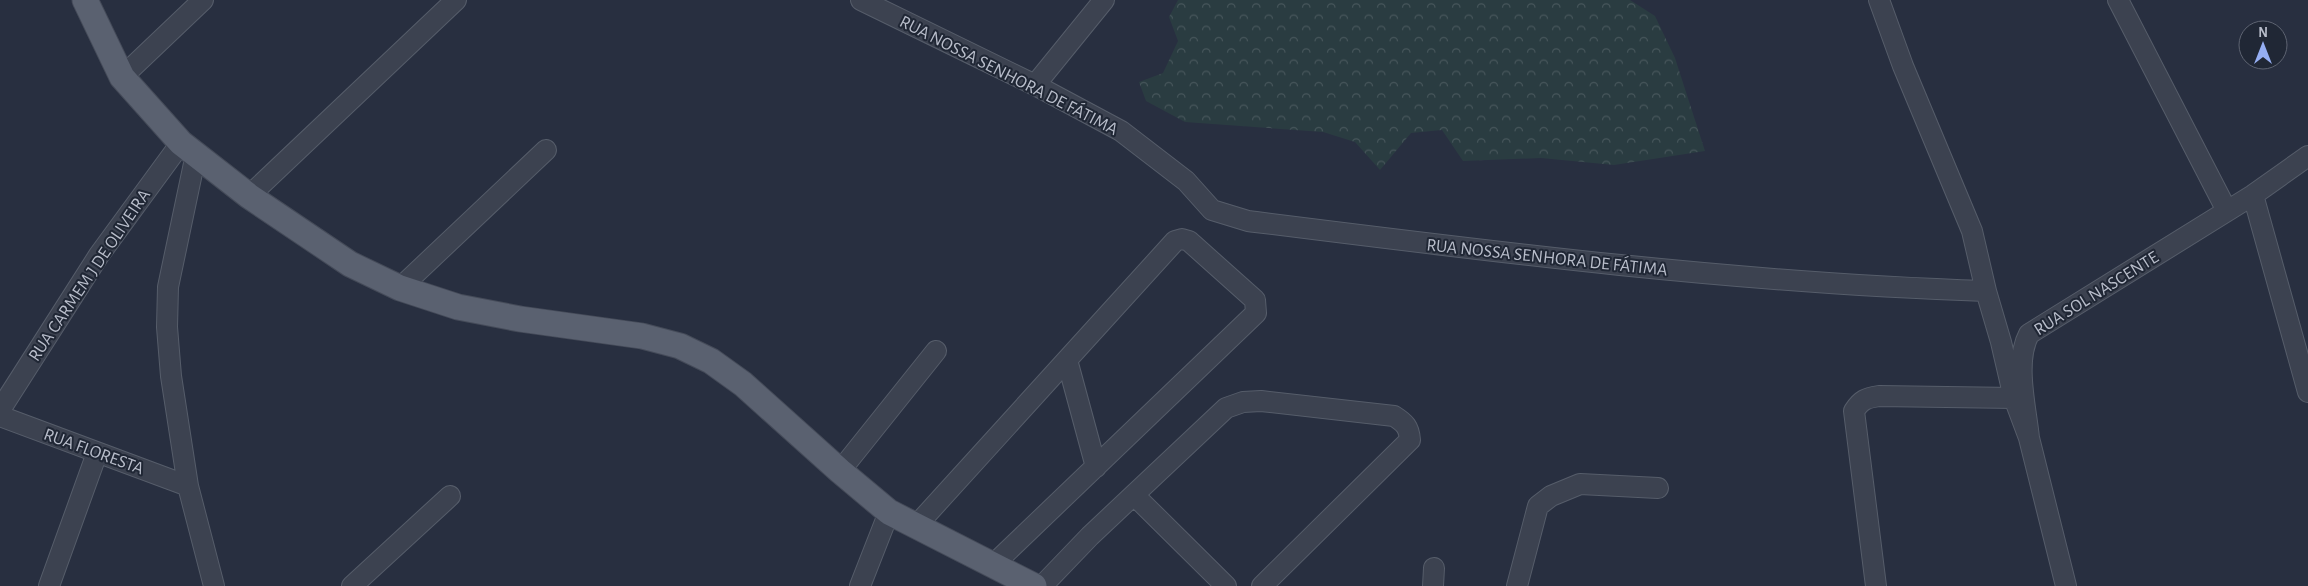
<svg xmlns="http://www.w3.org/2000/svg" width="2308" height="586" font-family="'Alegreya Sans',sans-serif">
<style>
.forest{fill:url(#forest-crowns)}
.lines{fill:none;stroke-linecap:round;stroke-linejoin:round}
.minor-casing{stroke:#565d6a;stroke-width:22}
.major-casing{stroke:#454b59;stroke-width:27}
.minor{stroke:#3c4250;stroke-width:20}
.major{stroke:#5a6170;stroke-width:25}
.labels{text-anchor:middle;stroke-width:4;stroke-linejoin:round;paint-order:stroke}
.street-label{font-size:18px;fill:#b8bdca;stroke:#202735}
</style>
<defs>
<pattern id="forest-crowns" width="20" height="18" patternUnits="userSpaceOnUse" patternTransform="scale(1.25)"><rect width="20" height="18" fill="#2a3c41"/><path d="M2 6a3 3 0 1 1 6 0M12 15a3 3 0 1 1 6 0" fill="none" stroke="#47565b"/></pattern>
</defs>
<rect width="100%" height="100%" fill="#282f40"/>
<path class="forest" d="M1178,0H1630L1655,16L1675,58L1705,151L1614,165L1541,158L1463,161L1442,130L1411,133L1380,170L1355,142L1323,132L1185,122L1146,101L1139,82L1163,73L1178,41L1169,17Z"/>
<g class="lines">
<defs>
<path id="minor" d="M861,0L1035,85L1121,131L1186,181L1212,210L1248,221C1494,252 1738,283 1986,291L1972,231L1903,66L1879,0
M2118,0L2227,211
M122,77L203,0
M1035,85L1104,0
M196,154L168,287L167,327L171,376L188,486L214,586
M2253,195L2308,392
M249,196L456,0
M400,288L546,150
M1986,291L2001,342L2014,398L2029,438L2066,586
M1067,360L1096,467
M0,410L99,255L181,143
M0,416L188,486
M2029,438C2026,407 2014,362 2029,334L2253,195L2308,156
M840,471L936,351
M1135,496L1226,586
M916,526L1175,241L1182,239L1189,241L1255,300L1256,313L993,565
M49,586L97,453
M352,586L450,496
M860,586L889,512
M1042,586L1090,536L1226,408L1243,402L1261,401L1394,416C1405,423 1409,427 1410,440L1262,586
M1433,586L1434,568
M1517,586L1538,506L1551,496L1580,484L1658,488
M1876,586L1854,411C1861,400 1866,398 1879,396L2014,398"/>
<path id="major" d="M85,0L122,77L181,143L249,196L350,264L400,288L458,307L520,319L642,336L680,346L711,361L743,384L840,471L889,512L1034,586"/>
</defs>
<use href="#minor" class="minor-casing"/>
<use href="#major" class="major-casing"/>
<use href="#minor" class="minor"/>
<use href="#major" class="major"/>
</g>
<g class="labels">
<g class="street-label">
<text transform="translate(1009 75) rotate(27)" y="6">RUA NOSSA SENHORA DE FÁTIMA</text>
<text transform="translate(1547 257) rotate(6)" y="6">RUA NOSSA SENHORA DE FÁTIMA</text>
<text transform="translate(89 275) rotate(-56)" y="6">RUA CARMEM J DE OLIVEIRA</text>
<text transform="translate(2096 293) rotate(-32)" y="6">RUA SOL NASCENTE</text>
<text transform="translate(94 451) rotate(20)" y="6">RUA FLORESTA</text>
</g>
</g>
<g transform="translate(2263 45)"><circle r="24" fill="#202735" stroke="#5d6371"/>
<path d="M0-4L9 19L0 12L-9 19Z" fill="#95aef3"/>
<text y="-8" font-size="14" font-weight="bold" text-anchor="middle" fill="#b8bdca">N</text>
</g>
</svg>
